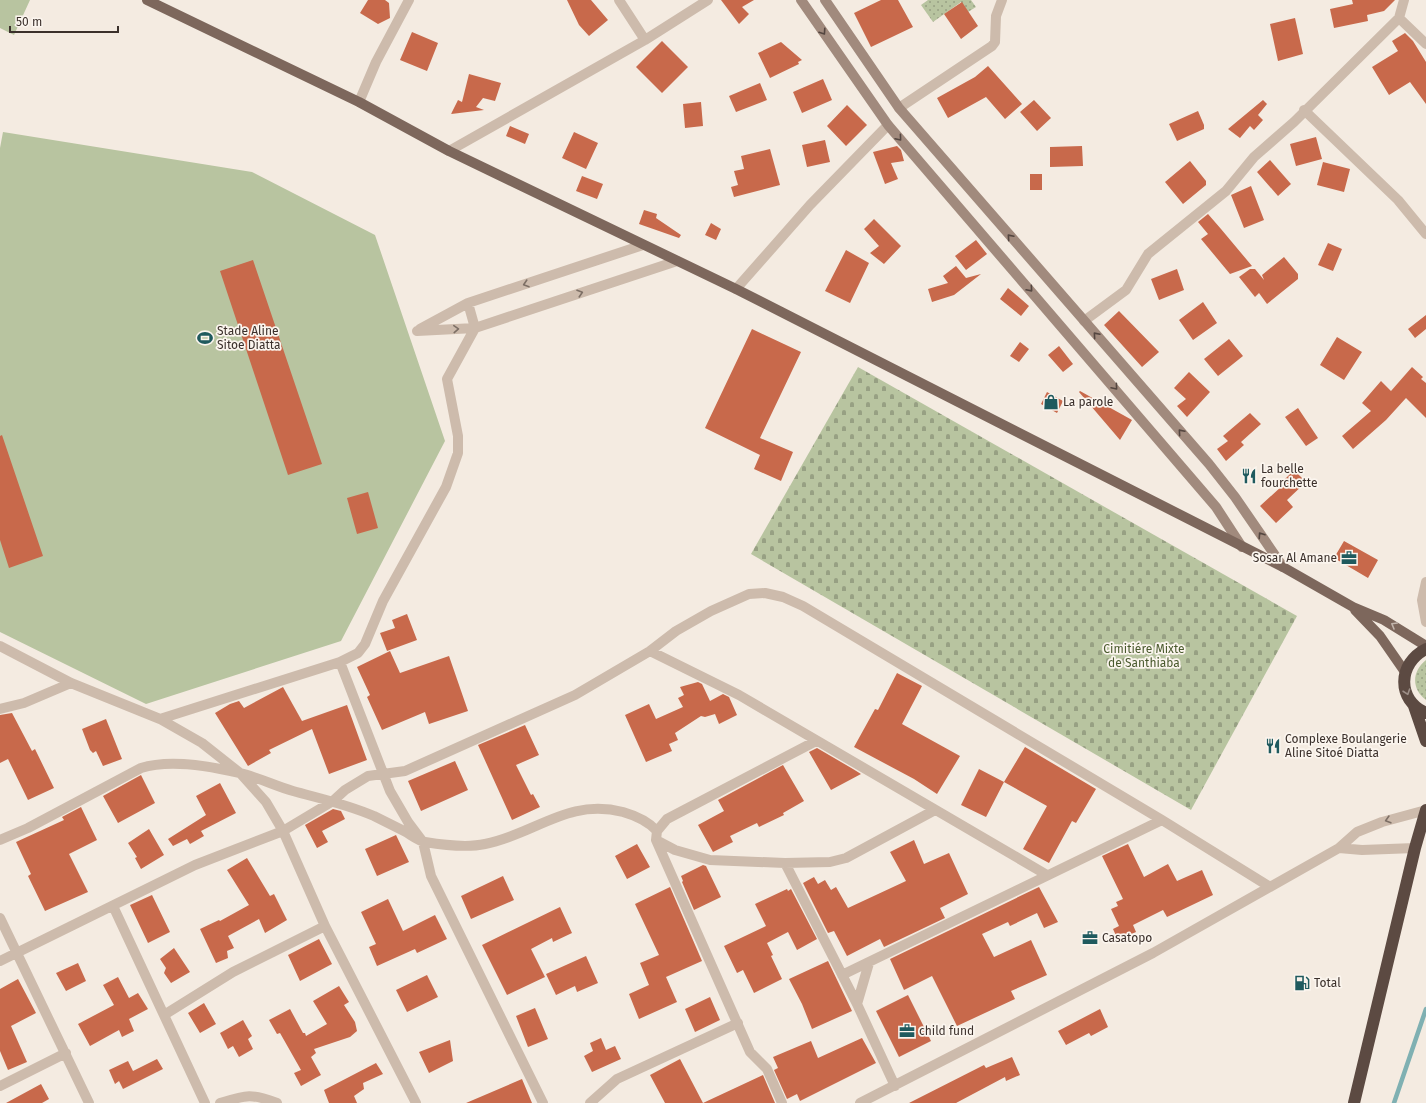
<svg xmlns="http://www.w3.org/2000/svg" width="1426" height="1103" font-family="'Fira Sans',sans-serif">
<style>
.green{fill:url(#green-dots)}
.cemetery{fill:url(#cemetery-stones)}
.pitch{fill:#b8c4a0}
.lines{fill:none;stroke-linecap:round;stroke-linejoin:round}
.stream{stroke:#7fb0b2;stroke-width:4.5}
.building{fill:#c8694b}
.street{stroke:#cdbbac;stroke-width:10}
.secondary{stroke:#a18a7d;stroke-width:10}
.primary{stroke:#7d675c;stroke-width:10}
.highway{stroke:#5c4a42;stroke-width:12}
.oneway{stroke:#544640}
.oneway2{stroke:#7d6f65}
.oneway3{stroke:#c2b5ac}
.oneway4{stroke:#9c8e87}
.labels{text-anchor:middle;stroke-width:3.5;stroke-linejoin:round;paint-order:stroke}
.poi-label{font-size:12px;fill:#3b302b;stroke:#fbf5ee;text-anchor:start}
.park-label{font-size:12px;fill:#4a5a2e;stroke:#fbf5ee}
</style>
<defs>
<pattern id="green-dots" width="8" height="8" patternUnits="userSpaceOnUse"><rect width="8" height="8" fill="#b8c4a0"/><path d="M2 2h.1M6 6h.1" fill="none" stroke="#97a083" stroke-width="1.8" stroke-linecap="round"/></pattern>
<pattern id="cemetery-stones" width="16" height="16" patternUnits="userSpaceOnUse"><rect width="16" height="16" fill="#b8c4a0"/><path d="M2 7V4a2 2 0 0 1 4 0v3zM10 15v-3a2 2 0 0 1 4 0v3z" fill="#97a083"/></pattern>
</defs>
<rect width="100%" height="100%" fill="#f4ebe1"/>
<path class="green" d="M928,0H971L976,7L968,12L961,2L933,22L921,5Z
M1426,660V700C1411,689 1412,671 1426,660Z"/>
<path class="cemetery" d="M858,367L1297,616L1191,810L751,554Z"/>
<path class="pitch" d="M0,0H30L14,35L0,28Z
M3,132L252,172L375,235L445,441L341,641L146,704L0,632V148Z"/>
<g class="lines">
<path class="stream" d="M1394,1103L1426,1009"/>
</g>
<path class="building" d="M368,0H385L389,3L390,18L378,24L360,13Z
M567,0H591L608,20L589,36L579,25Z
M721,0H754L742,7L749,14L739,24Z
M881,0H898L913,27L871,47L854,13Z
M1352,0H1395L1384,11L1367,15L1368,21L1334,28L1330,9L1353,4Z
M962,2L978,26L961,39L944,14Z
M1295,18L1303,54L1278,61L1270,24Z
M412,32L438,43L427,71L400,60Z
M1405,33L1413,41L1426,62V104L1410,82L1389,95L1372,67L1398,51L1392,41Z
M662,41L688,67L662,93L636,67Z
M781,42L802,60L798,62L799,64L770,78L758,53Z
M988,66L1022,104L1005,119L986,97L948,118L937,98L975,77Z
M469,74L501,83L495,101L483,98L476,107L484,110L451,114L458,100L462,102Z
M823,79L832,100L802,113L793,92Z
M760,83L767,100L736,112L729,96Z
M1034,100L1051,118L1037,131L1020,112Z
M1263,100L1267,104L1258,115L1263,120L1254,130L1250,126L1240,138L1228,129Z
M701,102L703,126L685,128L683,104Z
M847,105L867,125L846,146L827,126Z
M1198,111L1204,125V129L1177,141L1169,124Z
M510,126L529,134L525,144L506,136Z
M574,132L598,143L586,169L562,158Z
M1316,137L1322,159L1296,166L1290,144Z
M825,140L830,162L807,167L802,145Z
M897,146L901,150L904,161L891,163L898,179L885,184L873,152Z
M1082,146L1083,166L1050,167V147Z
M770,149L780,185L734,197L731,187L738,185L734,171L744,169L741,156Z
M1270,160L1291,184L1278,196L1257,172Z
M1190,161L1206,181V185L1183,204L1165,182Z
M1323,162L1350,169L1344,192L1317,185Z
M1030,174H1042V190H1030Z
M582,176L603,184L597,199L576,191Z
M1251,186L1264,220L1244,228L1231,195Z
M644,210L657,214L656,218L681,235L679,238L639,224Z
M1208,214L1221,229L1252,266L1230,274L1201,239L1208,234L1198,222Z
M874,219L901,246L884,264L870,253L879,246L864,229Z
M711,223L721,229L716,240L705,235Z
M976,240L987,254L966,270L955,256Z
M1328,243L1342,249L1333,271L1318,265Z
M846,250L869,263L850,303L825,291Z
M1284,257L1298,274V279L1267,304L1259,293L1255,297L1239,277L1250,269H1255L1264,280L1262,275Z
M253,260L322,464L288,475L220,271Z
M956,266L966,278L981,274L954,295L932,302L928,289L948,283L943,276Z
M1177,269L1184,290L1159,300L1151,279Z
M1008,288L1029,306L1021,316L1000,299Z
M1203,302L1217,323L1193,340L1179,320Z
M1119,311L1159,352L1142,367L1104,325Z
M1426,315V329L1415,338L1408,329Z
M752,329L801,352L760,438L793,452L781,481L754,469L760,455L705,428Z
M1337,337L1362,352L1344,380L1320,365Z
M1229,339L1243,356L1218,376L1204,359Z
M1020,342L1029,349L1019,362L1010,356Z
M1059,346L1073,364L1063,372L1048,355Z
M1412,367L1423,377L1421,379L1426,383V418L1406,398L1386,420L1353,449L1342,436L1371,411L1362,403L1381,381L1391,391Z
M1189,372L1210,392L1187,417L1177,406L1186,399L1174,388Z
M1080,391L1132,420L1120,440L1079,392Z
M1047,392L1063,401L1057,413L1041,404Z
M1298,408L1318,438L1306,446L1285,417Z
M1250,413L1261,424L1241,442L1244,445L1226,461L1217,449L1228,441L1223,436Z
M2,435L43,556L9,568L0,540V436Z
M1294,470L1306,482L1287,500L1293,507L1276,523L1260,506L1282,486L1280,484Z
M368,492L378,528L357,534L347,498Z
M1344,541L1378,560L1368,578L1334,558Z
M407,614L417,640L387,651L380,633L395,628L392,620Z
M390,651L400,673L449,656L468,711L429,724L425,712L382,730L367,697L370,695L357,667Z
M897,673L922,686L902,724L960,756L937,794L914,779L854,747L875,709L878,710Z
M698,682L702,684L710,701L723,694L729,697L737,715L719,724L715,714L705,717L701,716L675,733L678,740L669,744L672,751L646,762L625,715L649,704L656,719L683,707L678,698L684,695L680,687Z
M283,687L302,721L347,705L367,760L329,774L312,729L269,750L271,753L248,766L215,713L230,704L239,701L244,708Z
M12,713L32,751L35,749L54,788L28,800L8,759L0,763V715Z
M106,719L122,759L103,766L96,751L93,753L90,750L82,729Z
M525,725L539,755L516,765L531,795L533,794L540,807L512,820L478,745Z
M1025,747L1096,789L1076,823L1072,821L1049,863L1023,849L1047,806L1004,782Z
M817,748L853,769L861,774L831,790L809,752Z
M455,761L468,790L421,811L408,781Z
M783,765L804,801L783,813L784,815L759,827L757,823L730,836L733,842L713,852L698,825L724,811L718,800Z
M979,769L1004,782L986,817L961,805Z
M141,775L155,803L118,823L103,796Z
M220,783L236,813L201,831L204,836L190,844L187,839L173,846L168,839L206,815L196,796Z
M81,807L97,840L69,854L88,892L45,911L28,876L31,874L16,842L64,820L62,817Z
M333,809L341,811L345,819L322,831L328,842L317,848L305,825Z
M149,829L164,855L141,869L135,858L137,857L128,843Z
M396,835L409,862L377,876L365,849Z
M914,840L924,864L949,853L968,894L940,908L945,918L884,947L880,939L847,956L834,931L828,933L803,883L814,877L818,884L825,880L831,890L836,887L848,908L906,881L890,852Z
M637,844L650,867L627,879L615,856Z
M1128,844L1144,877L1168,864L1177,881L1202,870L1213,895L1167,917L1163,910L1133,925L1136,932L1118,940L1113,929L1119,926L1111,909L1118,906L1116,902L1123,899L1102,856Z
M247,858L270,896L274,894L287,920L265,933L259,919L228,936L234,948L227,951L228,958L216,963L200,929L219,920L220,921L249,905L227,870Z
M703,865L706,866L721,897L694,910L682,882L683,881L681,876Z
M503,876L514,900L471,919L461,896Z
M670,887L702,961L666,977L677,1002L639,1019L629,994L649,985L640,963L659,955L635,904Z
M1039,887L1058,922L1044,928L1037,913L1010,926L1008,922L982,934L994,957L1031,940L1047,975L1011,991L1015,999L957,1026L932,976L904,990L890,959Z
M787,889L788,891L791,889L817,939L797,950L788,932L767,943L773,955L771,956L782,979L754,993L743,970L737,973L724,946L766,926L755,904Z
M152,895L170,932L148,943L130,905Z
M388,899L403,931L435,915L447,939L417,953L415,949L377,966L369,947L376,944L361,912Z
M560,907L572,933L553,942L552,938L531,949L545,977L507,995L482,945Z
M319,939L332,964L300,981L288,955Z
M174,948L190,972L171,983L164,973L166,968L160,959Z
M586,956L598,983L577,992L575,986L556,995L546,974Z
M828,961L852,1011L812,1029L802,1004L789,979Z
M78,963L86,981L66,991L56,973Z
M427,975L438,997L407,1012L396,990Z
M118,977L129,998L138,993L148,1009L129,1019L134,1031L122,1037L119,1030L90,1046L78,1024L114,1005L103,985Z
M18,979L36,1013L11,1026L27,1062L8,1070L0,1051V989Z
M339,986L349,1002L344,1005L355,1022L357,1031L350,1037L314,1049L316,1053L311,1057L321,1075L301,1086L294,1073L301,1070L280,1033L277,1034L269,1020L290,1009L303,1033H305L306,1036L327,1024L313,1001Z
M908,995L931,1041L899,1057L876,1011Z
M710,997L720,1020L695,1032L685,1009Z
M204,1003L216,1024L200,1033L188,1013Z
M535,1008L548,1039L528,1047L516,1016Z
M1100,1009L1108,1027L1091,1036L1089,1033L1066,1045L1058,1031Z
M243,1020L252,1036L248,1039L253,1049L239,1057L233,1046L228,1049L220,1033Z
M601,1038L606,1050L615,1046L621,1059L592,1072L584,1056L593,1051L590,1043Z
M862,1038L876,1063L800,1101L797,1094L787,1099L774,1070L778,1068L773,1057L811,1041L818,1058Z
M450,1040L453,1061L429,1073L419,1052Z
M1012,1057L1020,1075L1006,1081L1005,1077L956,1103H909L984,1065L986,1068Z
M157,1059L163,1069L123,1089L119,1081L115,1084L109,1070L128,1061L133,1071Z
M680,1059L703,1103L763,1075L775,1103H665L650,1075Z
M376,1063L383,1074L363,1083L364,1089L354,1096L357,1103H329L324,1090Z
M522,1079L532,1103H466Z
M41,1084L49,1099L42,1103H6Z"/>
<g class="lines">
<path class="street" d="M619,0L645,40
M1399,18L1404,0
M359,102L376,62L409,0
M899,108L992,46L995,42L996,16L1002,0
M1304,110L1398,200L1426,234
M449,151L645,40L708,0
M736,289L810,205L888,125
M1084,321L1126,290L1148,254L1226,191L1254,157L1294,122L1399,18L1426,44
M420,329L468,303L643,245
M417,331L475,328L677,261
M1426,582L1422,600L1426,622
M0,646L71,683L160,719L202,743L240,773L266,802L283,831L325,926L416,1103
M650,651L739,695L1047,875
M340,662L390,791L408,822L423,842L431,876L543,1103
M0,709L24,703L71,683
M160,719L340,662L358,653L365,644L383,601L446,487L458,453V436L447,379L475,328L468,303
M0,840L28,828L141,768C169,759 210,766 239,773C258,777 275,786 293,791C322,799 346,804 374,816C384,821 394,826 404,831C410,834 418,841 425,842C443,845 467,848 485,844C536,834 567,798 623,812C637,816 648,821 657,831
M656,840L675,850L710,860L785,863L830,862L846,858L935,810
M1339,848L1362,850L1415,848
M785,863L857,1004L895,1086
M113,906L205,1103
M0,918L89,1103
M0,961L195,865L283,831L333,801L345,790L368,776L405,771L575,695L650,651L676,631L711,611L749,594L765,593L783,597L803,606L1162,820L1270,887
M842,975L1162,820
M857,1004L869,963
M164,1015L233,972L325,926
M0,1086L66,1053
M220,1103C246,1095 251,1093 277,1103
M590,1103L617,1079L738,1023
M782,1103L767,1069L750,1052L656,840L657,831L667,819L816,741
M860,1103L1153,953L1339,848L1357,832L1382,822L1426,810"/>
<path class="secondary" d="M801,0L888,125L1216,507L1242,547
M825,0L899,108L1209,464L1235,497L1283,567"/>
<path class="primary" d="M147,0L359,102L449,151L736,289L1283,567L1353,607L1384,620L1426,646
M1355,610L1380,636L1405,672"/>
<path class="highway" d="M1426,649C1398,663 1396,700 1426,713
M1414,706L1426,741
M1354,1103L1415,848L1426,810"/>
</g>
<defs><path id="oneway-chevron" d="M-2-3.5L2.5 0L-2 3.5" fill="none" stroke-width="1.6" stroke-linecap="round" stroke-linejoin="round"/></defs>
<g class="oneway">
<use href="#oneway-chevron" transform="translate(823 32) rotate(56)"/>
<use href="#oneway-chevron" transform="translate(899 138) rotate(50)"/>
<use href="#oneway-chevron" transform="translate(1010 237) rotate(-131)"/>
<use href="#oneway-chevron" transform="translate(1030 289) rotate(49)"/>
<use href="#oneway-chevron" transform="translate(1096 335) rotate(-131)"/>
<use href="#oneway-chevron" transform="translate(1115 387) rotate(50)"/>
<use href="#oneway-chevron" transform="translate(1181 432) rotate(-131)"/>
<use href="#oneway-chevron" transform="translate(1261 535) rotate(-124)"/>
</g>
<g class="oneway2">
<use href="#oneway-chevron" transform="translate(526 284) rotate(162)"/>
<use href="#oneway-chevron" transform="translate(580 293) rotate(-18)"/>
<use href="#oneway-chevron" transform="translate(456 329) rotate(-3)"/>
<use href="#oneway-chevron" transform="translate(1388 820) rotate(164)"/>
</g>
<use class="oneway3" href="#oneway-chevron" transform="translate(1394 625) rotate(-150)"/>
<use class="oneway4" href="#oneway-chevron" transform="translate(1407 692) rotate(71)"/>
<defs>
<symbol id="stadium-bare" viewBox="-9 -9 18 18"><path d="M0-5a6.5 5 0 1 0 0 10a6.5 5 0 1 0 0-10ZM-3.5-1.8h7v3.6h-7Z" fill="#1f5a5e" stroke="#fbf5ee" stroke-width="2.5" paint-order="stroke"/></symbol>
<symbol id="shop-bare" viewBox="-9 -9 18 18"><path d="M-5-2.5h2.3a2.7 3.5 0 0 1 5.4 0H5L5.5 6h-11ZM-1.5-2.5h3a1.5 2.3 0 0 0-3 0Z" fill="#1f5a5e" stroke="#fbf5ee" stroke-width="2.5" paint-order="stroke"/></symbol>
<symbol id="restaurant-bare" viewBox="-9 -9 18 18"><path d="M-5-6h1v4h1v-4h1v4h1v-4h1v5L-1.5 .5V6h-2V.5L-5-1ZM5-6V6H3V1.5H1.5Q1.5-4 5-6Z" fill="#1f5a5e" stroke="#fbf5ee" stroke-width="2.5" paint-order="stroke"/></symbol>
<symbol id="office-bare" viewBox="-9 -9 18 18"><path d="M-6-3h4V-5.5h4V-3h4V5H-6ZM-1-4.5V-3h2v-1.5ZM-6 0V1H6V0Z" fill="#1f5a5e" stroke="#fbf5ee" stroke-width="2.5" paint-order="stroke"/></symbol>
<symbol id="fuel-bare" viewBox="-9 -9 18 18"><path d="M-5.5-6h7V0h2V4h1.3V-2.5L3-4.5l.8-.8L6-3V5H2.5V1h-1V6h-7ZM-4.2-4.7v3.2H.2V-4.7Z" fill="#1f5a5e" stroke="#fbf5ee" stroke-width="2.5" paint-order="stroke"/></symbol>
</defs>
<g fill-rule="evenodd">
<use href="#stadium-bare" x="194" y="327" width="22" height="22"/>
<use href="#shop-bare" x="1040" y="391" width="22" height="22"/>
<use href="#restaurant-bare" x="1238" y="465" width="22" height="22"/>
<use href="#office-bare" x="1338" y="547" width="22" height="22"/>
<use href="#restaurant-bare" x="1262" y="735" width="22" height="22"/>
<use href="#office-bare" x="1079" y="927" width="22" height="22"/>
<use href="#fuel-bare" x="1291" y="972" width="22" height="22"/>
<use href="#office-bare" x="896" y="1020" width="22" height="22"/>
</g>
<g class="labels">
<g class="poi-label">
<text x="217" y="335">Stade Aline<tspan x="217" dy="14">Sitoe Diatta</tspan></text>
<text x="1063" y="406">La parole</text>
<text x="1261" y="473">La belle<tspan x="1261" dy="14">fourchette</tspan></text>
<text x="1337" y="562" text-anchor="end">Sosar Al Amane</text>
<text x="1285" y="743">Complexe Boulangerie<tspan x="1285" dy="14">Aline Sitoé Diatta</tspan></text>
<text x="1102" y="942">Casatopo</text>
<text x="1314" y="987">Total</text>
<text x="919" y="1035">child fund</text>
</g>
<g class="park-label">
<text x="1144" y="653">Cimitiére Mixte<tspan x="1144" dy="14">de Santhiaba</tspan></text>
</g>
</g>
<path d="M10 26v6h108v-6" fill="none" stroke="#3b302b" stroke-width="2"/>
<text x="16" y="26" font-size="12" fill="#3b302b" stroke="#fbf5ee" stroke-width="3" paint-order="stroke">50 m</text>
</svg>
